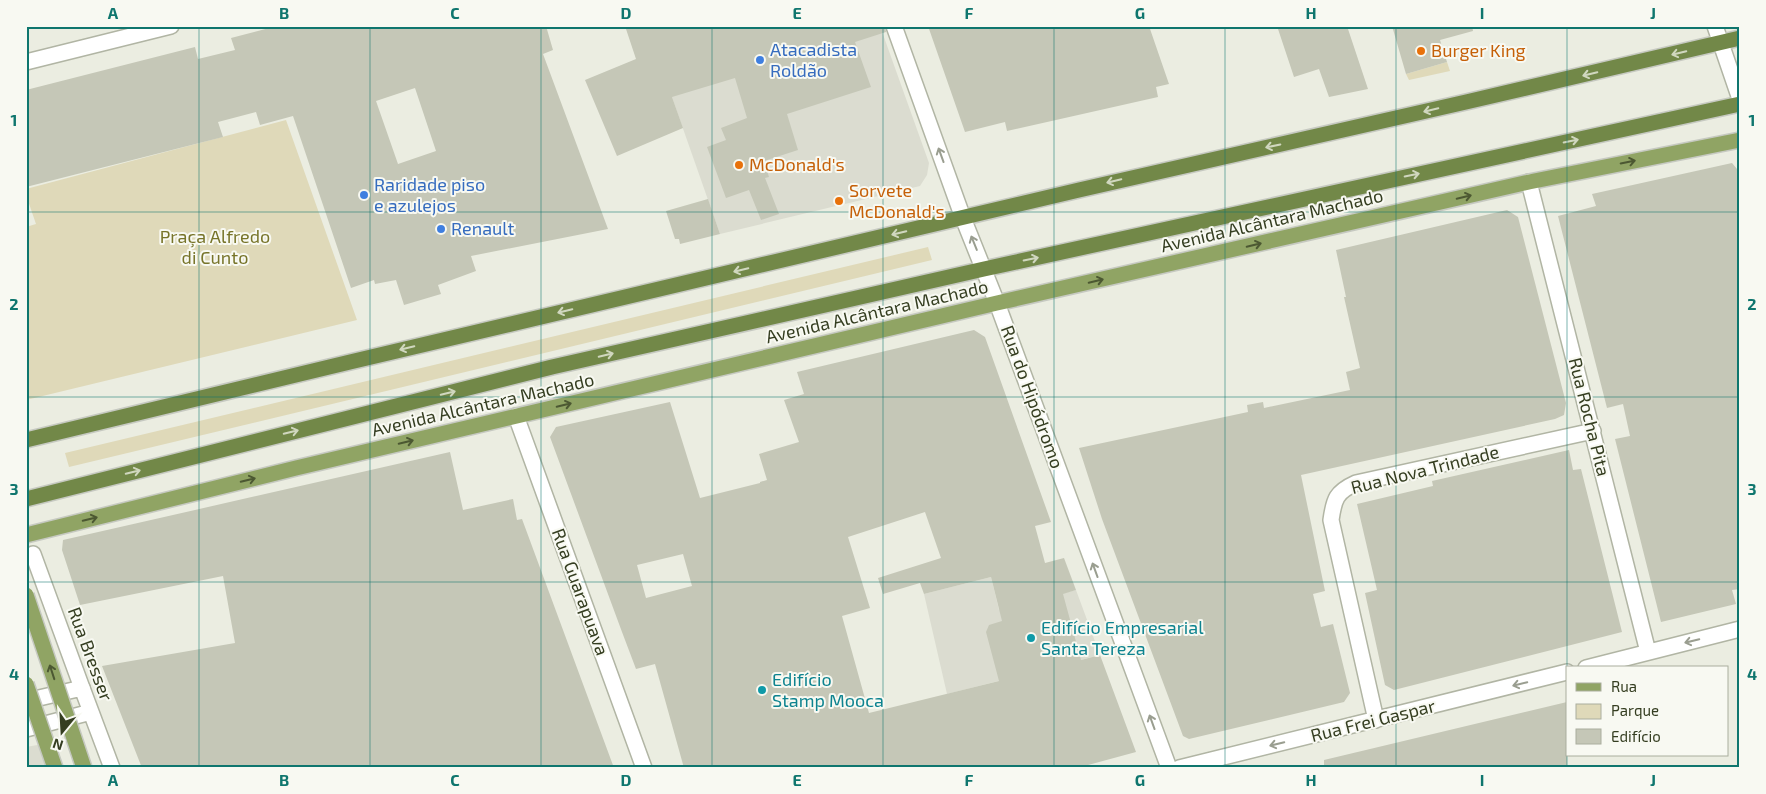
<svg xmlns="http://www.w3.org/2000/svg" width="1766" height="794" font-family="'Exo 2',sans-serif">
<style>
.built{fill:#dbdcd0}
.green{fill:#dfd9b9}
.building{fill:#c5c7b7;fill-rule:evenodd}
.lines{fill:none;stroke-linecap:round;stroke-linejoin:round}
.minor-casing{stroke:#b1b5a4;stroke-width:18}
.tertiary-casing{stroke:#b1b5a4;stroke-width:18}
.primary-casing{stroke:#c6c9c1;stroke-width:18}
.trunk-casing{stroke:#c6c9c1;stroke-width:18}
.minor{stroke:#fff;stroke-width:15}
.tertiary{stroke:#fff;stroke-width:15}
.primary{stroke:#90a464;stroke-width:15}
.trunk{stroke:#728848;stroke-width:15}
.primary-bridge-casing{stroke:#c6c9c1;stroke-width:18;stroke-linecap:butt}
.primary-bridge{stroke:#90a464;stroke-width:15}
.oneway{stroke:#d0d7bf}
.oneway2{stroke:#9a9e90}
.oneway3{stroke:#4c5832}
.grid{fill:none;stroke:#0f766e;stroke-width:1;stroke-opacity:0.55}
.food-dot{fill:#e8710a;stroke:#f8f9f2;stroke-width:2}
.shop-dot{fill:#3f7fe0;stroke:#f8f9f2;stroke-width:2}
.culture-dot{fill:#0f9aa8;stroke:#f8f9f2;stroke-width:2}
.labels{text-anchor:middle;stroke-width:4;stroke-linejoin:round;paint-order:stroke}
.shop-label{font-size:18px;fill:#366cbe;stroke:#f8f9f2;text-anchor:start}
.food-label{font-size:18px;fill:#c56008;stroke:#f8f9f2;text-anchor:start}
.street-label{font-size:18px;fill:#353e21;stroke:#f8f9f2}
.park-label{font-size:18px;fill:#777429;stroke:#f8f9f2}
.culture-label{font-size:18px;fill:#0d838f;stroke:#f8f9f2;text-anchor:start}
.neatline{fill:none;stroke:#0f766e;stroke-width:2}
.grid-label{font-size:16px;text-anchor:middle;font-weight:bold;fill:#0f766e}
</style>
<rect width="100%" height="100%" fill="#ebede1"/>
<path class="built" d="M647,26H880L929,163L927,175L920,186L845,204L843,196L834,198L836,206L720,234Z
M991,577L999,610L1076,590L1100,655L947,694L924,594Z
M43,744L50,768H26V747Z"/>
<path class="green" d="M1447,62L1450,71L1409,80L1406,74Z
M286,120L357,320L26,400V227L36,224L26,195V189Z
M928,247L932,260L69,467L65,453Z"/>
<path class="building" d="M277,26H546L553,50L543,54L608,229L471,256L476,271L438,285L441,294L404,305L396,280L375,284L374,280L351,288L293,116L260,125L256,112L218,122L223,137L26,187V90L195,47L198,59L235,50L231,38ZM415,88L436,151L398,164L376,101Z
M625,26H885L886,32L855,42L871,87L787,114L798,150L764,161L769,177L765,178L779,214L761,220L749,190L726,198L707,147L726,140L721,128L747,118L735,78L672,97L683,128L617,156L585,80L636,59Z
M928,26H1149L1169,84L1156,87L1158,97L1007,131L1005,122L965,132Z
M1277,26H1347L1368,89L1329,97L1319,69L1294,77Z
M1392,26H1472L1473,31L1440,40L1447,62L1406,74Z
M1732,163L1737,169L1740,176V589L1732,590L1736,604L1661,622L1615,439L1630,436L1623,404L1607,408L1558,216L1596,206L1592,194Z
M708,199L720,234L680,244L679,239H675L666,211Z
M1507,210L1518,217L1566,403L1564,415L1555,419L1301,475L1325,591L1313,594L1321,627L1333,624L1350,693L1344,702L1189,739L1183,736L1102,519L1079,448L1248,412L1247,405L1263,402L1264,408L1350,390L1346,372L1360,368L1344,297H1346L1336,250Z
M974,330L985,337L1051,522L1035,526L1045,563L1064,558L1076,590L1063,594L1081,660L1100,655L1136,752L1077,768H684L655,664L636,669L622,632L550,437L556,427L670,402L700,498L760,483V482L767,480L759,454L799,442L784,400L804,394L797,372ZM925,512L941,558L878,578L883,594L920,583L924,594L991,577L1002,621L989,625L986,632L999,681L869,713L842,616L870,608L848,537ZM683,554L692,586L646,598L637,565Z
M1569,450L1573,470L1581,469L1622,632L1394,690L1385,685L1365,593L1377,590L1357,504L1433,486L1432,481Z
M450,452L463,510L513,499L517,520L522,519L614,768H142L102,666L235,643L223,576L80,605L62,550L63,540Z
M1567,702V768H1324V760Z"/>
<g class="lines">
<defs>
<path id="minor" d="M894,26L963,218
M1715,26L1740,99
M26,62L171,26
M1529,182L1648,652
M516,416L644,768
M33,554L82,688
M1586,668L1740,629
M1376,720L1331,520C1334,499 1336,492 1356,483L1593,431
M1179,768L1567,672"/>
<path id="tertiary" d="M963,218L997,303L1169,768
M26,701L82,688L112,768
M26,729L91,712"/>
<path id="primary" d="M26,535L296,468L997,303L1529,182L1740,140"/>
<path id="trunk" d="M26,440L350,362L1079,190L1466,102L1740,38
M26,499L552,367L984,269L1740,104"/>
</defs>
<use href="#minor" class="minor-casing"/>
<use href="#tertiary" class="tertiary-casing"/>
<use href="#primary" class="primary-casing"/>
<use href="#trunk" class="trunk-casing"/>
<use href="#minor" class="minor"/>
<use href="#tertiary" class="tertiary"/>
<use href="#primary" class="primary"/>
<use href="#trunk" class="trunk"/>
<defs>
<path id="primary-bridge" d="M26,595L84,768
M26,684L55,768"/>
</defs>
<use href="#primary-bridge" class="primary-bridge-casing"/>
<use href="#primary-bridge" class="primary-bridge"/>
</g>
<defs><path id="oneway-shaft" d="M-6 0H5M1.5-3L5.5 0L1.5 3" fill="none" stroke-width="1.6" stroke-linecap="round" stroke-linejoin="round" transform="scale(1.25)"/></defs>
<g class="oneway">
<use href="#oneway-shaft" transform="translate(1679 53) rotate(166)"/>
<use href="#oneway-shaft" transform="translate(1590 74) rotate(167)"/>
<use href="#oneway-shaft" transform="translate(1431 110) rotate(167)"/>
<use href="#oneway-shaft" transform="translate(1571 141) rotate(-12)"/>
<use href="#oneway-shaft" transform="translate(1273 146) rotate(168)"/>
<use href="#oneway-shaft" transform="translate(1412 175) rotate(-12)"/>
<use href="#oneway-shaft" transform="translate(1114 181) rotate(167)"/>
<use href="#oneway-shaft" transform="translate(899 233) rotate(166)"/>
<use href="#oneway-shaft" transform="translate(1031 259) rotate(-12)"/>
<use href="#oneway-shaft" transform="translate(741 270) rotate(167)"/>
<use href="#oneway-shaft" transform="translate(565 311) rotate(167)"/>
<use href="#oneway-shaft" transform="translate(407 348) rotate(167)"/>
<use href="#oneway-shaft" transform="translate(606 355) rotate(-13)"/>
<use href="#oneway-shaft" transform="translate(448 393) rotate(-14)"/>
<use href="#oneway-shaft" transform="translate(291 432) rotate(-14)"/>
<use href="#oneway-shaft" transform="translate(133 472) rotate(-14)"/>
</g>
<g class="oneway2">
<use href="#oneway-shaft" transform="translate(941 155) rotate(-110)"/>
<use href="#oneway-shaft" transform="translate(974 243) rotate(-112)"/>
<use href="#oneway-shaft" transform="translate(1095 570) rotate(-110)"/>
<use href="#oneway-shaft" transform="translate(1692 641) rotate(166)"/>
<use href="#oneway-shaft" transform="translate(1520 684) rotate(166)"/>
<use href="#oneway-shaft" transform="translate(1152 722) rotate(-110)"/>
<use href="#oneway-shaft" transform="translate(1277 744) rotate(166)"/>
</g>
<g class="oneway3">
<use href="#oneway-shaft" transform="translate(1628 162) rotate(-11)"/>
<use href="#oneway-shaft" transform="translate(1464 197) rotate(-13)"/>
<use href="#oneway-shaft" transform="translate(1254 245) rotate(-13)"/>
<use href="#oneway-shaft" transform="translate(1096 281) rotate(-13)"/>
<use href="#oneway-shaft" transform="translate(564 405) rotate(-13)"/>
<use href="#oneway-shaft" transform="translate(406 442) rotate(-13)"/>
<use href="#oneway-shaft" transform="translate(248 480) rotate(-14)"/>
<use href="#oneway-shaft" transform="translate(90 519) rotate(-14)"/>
<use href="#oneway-shaft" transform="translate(52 672) rotate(-108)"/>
</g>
<path class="grid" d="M199,26V768M370,26V768M541,26V768M712,26V768M883,26V768M1054,26V768M1225,26V768M1396,26V768M1567,26V668M26,212H1740M26,397H1740M26,582H1740M1567,755V768"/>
<g class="food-dot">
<circle cx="1421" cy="51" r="5"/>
<circle cx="739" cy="165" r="5"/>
<circle cx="839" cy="201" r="5"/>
</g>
<g class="shop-dot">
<circle cx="760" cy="60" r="5"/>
<circle cx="364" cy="195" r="5"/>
<circle cx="441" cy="229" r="5"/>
</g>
<g class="culture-dot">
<circle cx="1031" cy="638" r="5"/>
<circle cx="762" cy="690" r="5"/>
</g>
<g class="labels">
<g class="shop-label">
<text x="770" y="56">Atacadista<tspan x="770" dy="21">Roldão</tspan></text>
<text x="374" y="191">Raridade piso<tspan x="374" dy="21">e azulejos</tspan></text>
<text x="451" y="235">Renault</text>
</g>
<g class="food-label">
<text x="1431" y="57">Burger King</text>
<text x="749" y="171">McDonald's</text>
<text x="849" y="197">Sorvete<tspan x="849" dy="21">McDonald's</tspan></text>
</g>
<g class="street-label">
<text transform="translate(1272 221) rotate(-13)" y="6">Avenida Alcântara Machado</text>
<text transform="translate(877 312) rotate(-13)" y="6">Avenida Alcântara Machado</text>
<text transform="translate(1032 397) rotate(70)" y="6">Rua do Hipódromo</text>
<text transform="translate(483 405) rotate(-13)" y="6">Avenida Alcântara Machado</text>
<text transform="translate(1589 417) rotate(76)" y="6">Rua Rocha Pita</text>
<text transform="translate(1425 470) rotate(-14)" y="6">Rua Nova Trindade</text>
<text transform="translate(580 592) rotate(70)" y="6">Rua Guarapuava</text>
<text transform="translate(90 654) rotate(70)" y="6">Rua Bresser</text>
<text transform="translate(1373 721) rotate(-14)" y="6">Rua Frei Gaspar</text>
</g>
<g class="park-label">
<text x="215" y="243">Praça Alfredo<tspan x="215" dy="21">di Cunto</tspan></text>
</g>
<g class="culture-label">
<text x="1041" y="634">Edifício Empresarial<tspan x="1041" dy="21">Santa Tereza</tspan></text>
<text x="772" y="686">Edifício<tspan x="772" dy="21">Stamp Mooca</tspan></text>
</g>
</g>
<rect width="1766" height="794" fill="none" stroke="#f8f9f2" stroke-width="55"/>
<rect x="1566" y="666" width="162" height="90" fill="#f8f9f2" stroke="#aaae9e"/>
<rect x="1576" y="683" width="25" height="8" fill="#90a464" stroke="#aaae9e"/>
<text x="1611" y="692" font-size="15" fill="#353e21">Rua</text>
<rect x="1576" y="704" width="25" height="15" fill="#dfd9b9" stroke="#aaae9e"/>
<text x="1611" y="716" font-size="15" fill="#353e21">Parque</text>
<rect x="1576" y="729" width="25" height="15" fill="#c5c7b7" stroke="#aaae9e"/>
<text x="1611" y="742" font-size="15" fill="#353e21">Edifício</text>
<g transform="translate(62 732) rotate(198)" stroke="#f8f9f2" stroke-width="4" paint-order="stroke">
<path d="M0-4L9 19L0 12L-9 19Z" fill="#353e21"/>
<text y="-8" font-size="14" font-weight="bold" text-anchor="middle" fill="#353e21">N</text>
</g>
<rect x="28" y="28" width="1710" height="738" class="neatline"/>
<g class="grid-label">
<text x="113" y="19">A</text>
<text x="284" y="19">B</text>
<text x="455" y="19">C</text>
<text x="626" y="19">D</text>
<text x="797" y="19">E</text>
<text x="969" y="19">F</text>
<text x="1140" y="19">G</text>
<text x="1311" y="19">H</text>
<text x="1482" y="19">I</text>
<text x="1653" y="19">J</text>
<text x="14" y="126">1</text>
<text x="1752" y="126">1</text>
<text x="14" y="310">2</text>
<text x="1752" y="310">2</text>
<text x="14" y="495">3</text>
<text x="1752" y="495">3</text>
<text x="14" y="680">4</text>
<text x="1752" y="680">4</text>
<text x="113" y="786">A</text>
<text x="284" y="786">B</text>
<text x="455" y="786">C</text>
<text x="626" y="786">D</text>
<text x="797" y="786">E</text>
<text x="969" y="786">F</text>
<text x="1140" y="786">G</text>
<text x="1311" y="786">H</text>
<text x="1482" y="786">I</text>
<text x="1653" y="786">J</text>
</g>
</svg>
